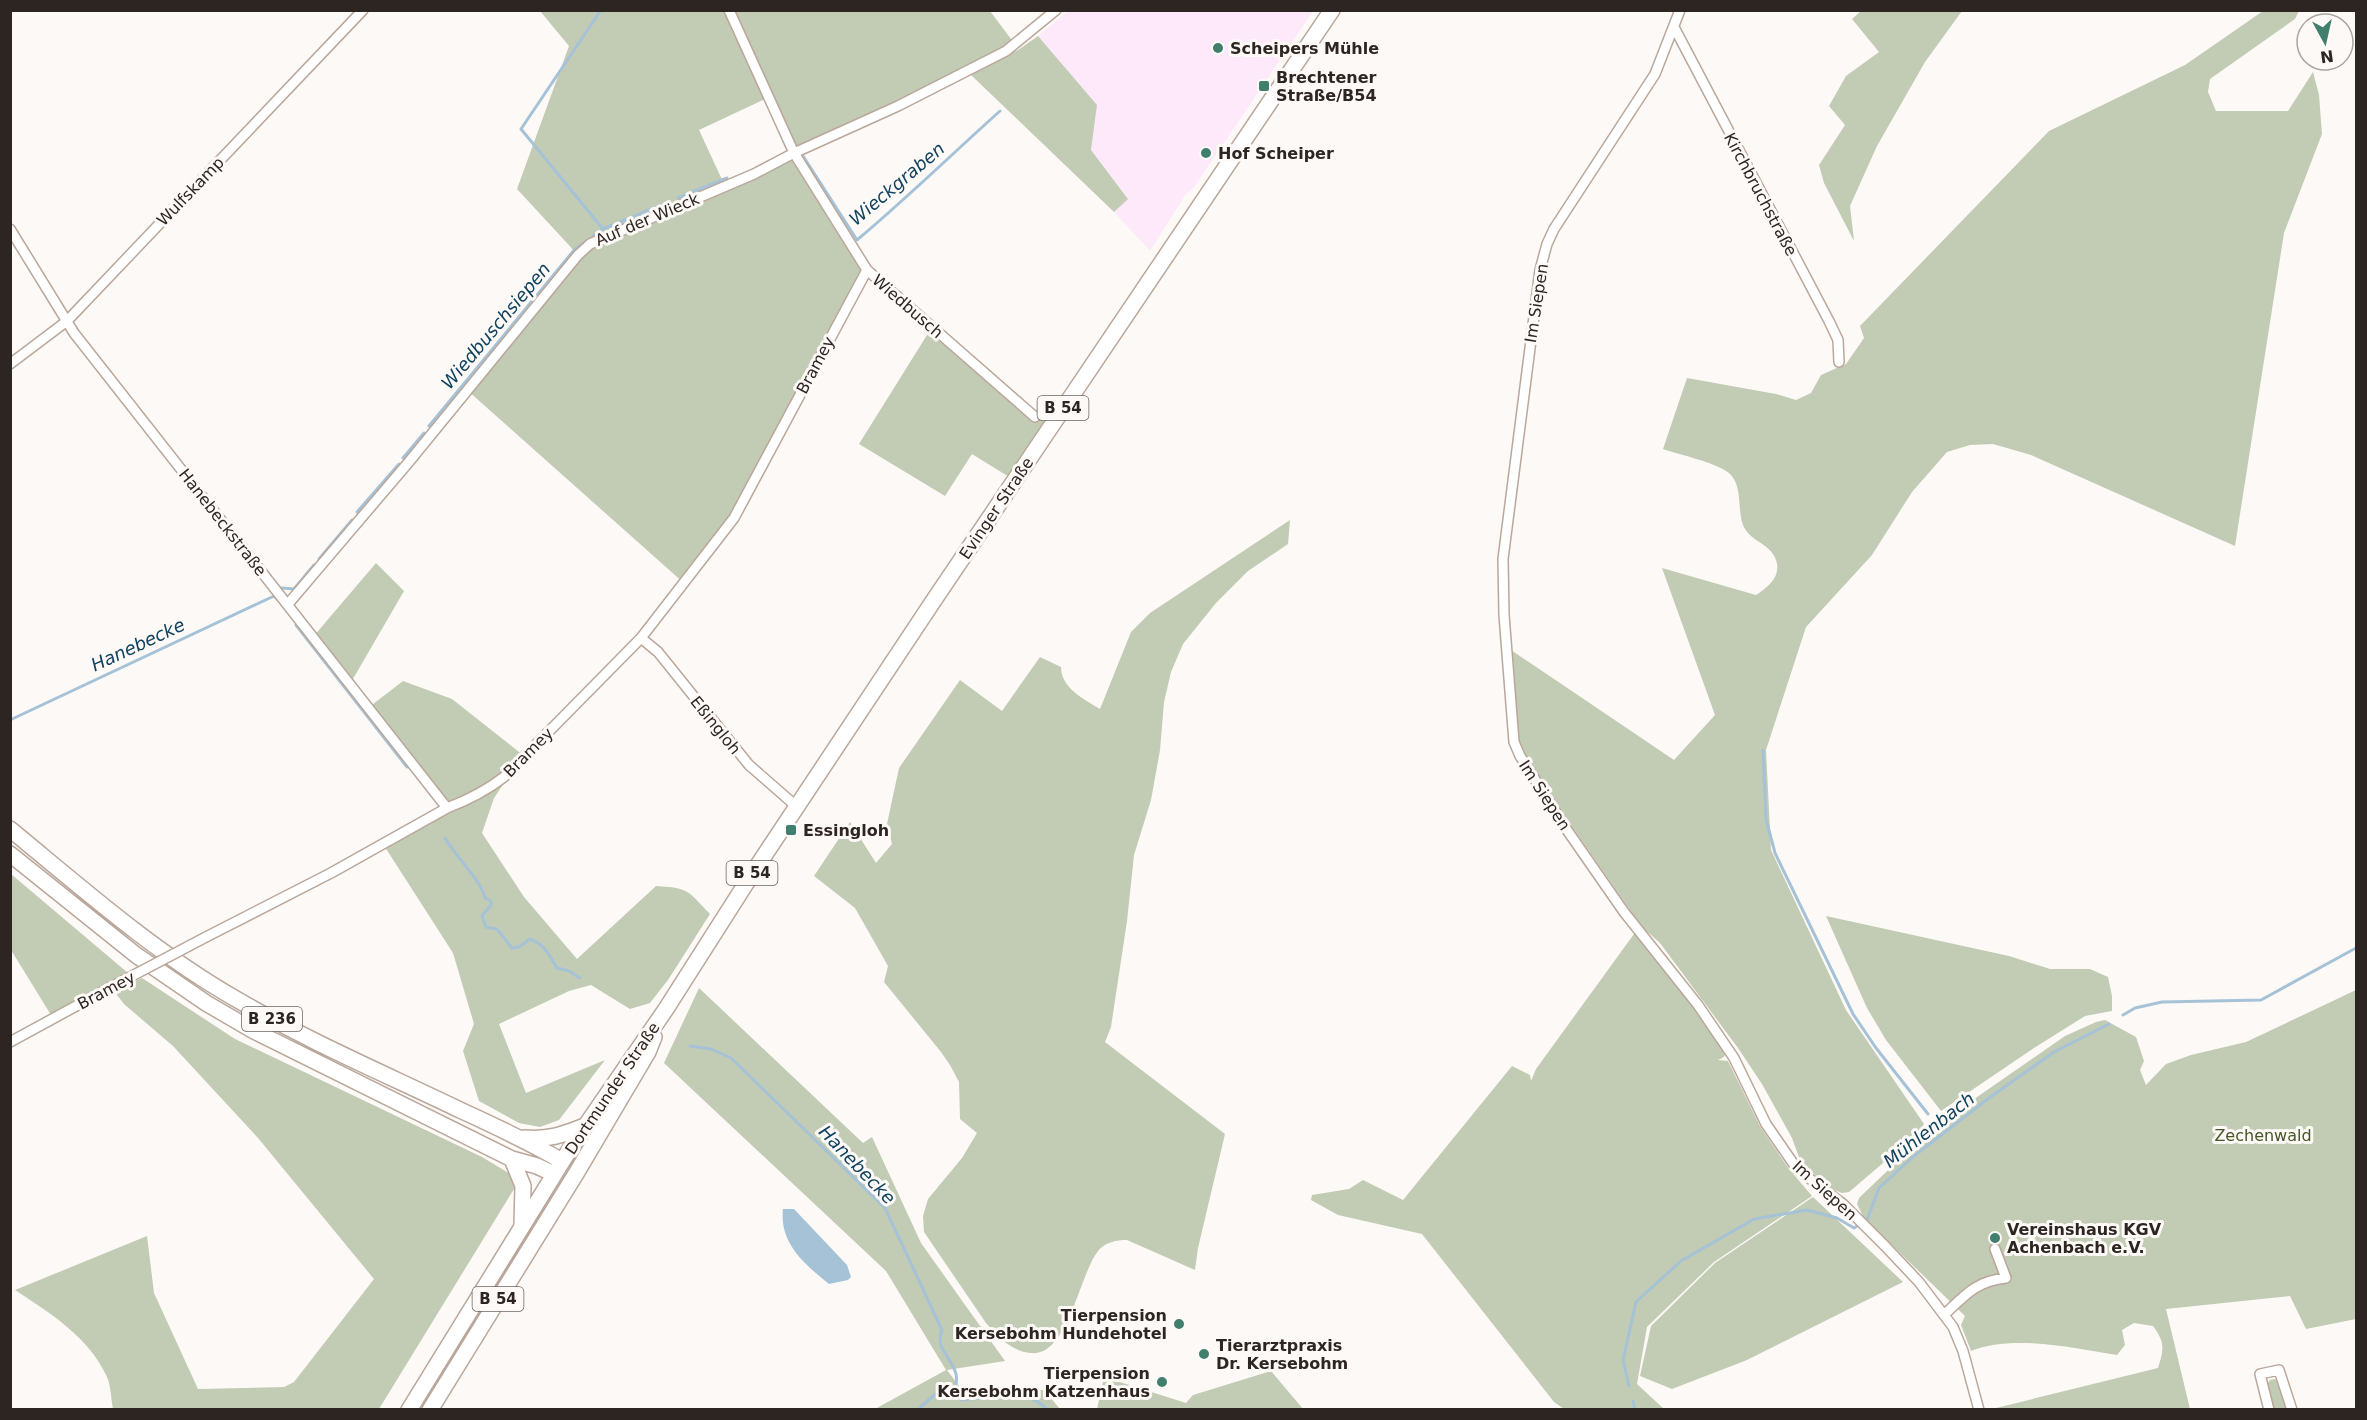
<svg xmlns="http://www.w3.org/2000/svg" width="2367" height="1420" font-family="'DejaVu Sans',sans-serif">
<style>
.commercial{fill:#fde9fa}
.green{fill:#c2cbb3}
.water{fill:#a6c2d7}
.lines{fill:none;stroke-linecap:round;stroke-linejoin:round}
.stream{stroke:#a6c2d7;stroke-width:3}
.minor-casing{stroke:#baa79b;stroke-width:12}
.primary-casing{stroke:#baa79b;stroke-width:18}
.trunk-casing{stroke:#baa79b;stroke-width:18}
.minor{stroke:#fff;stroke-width:9}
.primary{stroke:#fff;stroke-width:15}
.trunk{stroke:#fff;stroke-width:15}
.minor-bridge-casing{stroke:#baa79b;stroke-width:12;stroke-linecap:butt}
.minor-bridge{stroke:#fff;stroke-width:9}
.poi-dot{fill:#407f6d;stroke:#fdf9f7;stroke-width:2}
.labels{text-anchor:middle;stroke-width:6;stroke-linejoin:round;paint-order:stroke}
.shield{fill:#fdf9f7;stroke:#6b6561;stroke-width:1.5}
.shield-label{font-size:15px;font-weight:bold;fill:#2d2521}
.poi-label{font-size:16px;font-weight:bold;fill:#2d2521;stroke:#fdf9f7;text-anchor:start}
.street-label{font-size:16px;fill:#2d2521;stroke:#fdf9f7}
.park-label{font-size:16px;fill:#465526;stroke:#fdf9f7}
.water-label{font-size:18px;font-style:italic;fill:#0f425f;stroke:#fdf9f7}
</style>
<rect width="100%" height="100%" fill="#fdf9f7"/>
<path class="commercial" d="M1068,11H1313L1192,190L1186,194L1150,251L1114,212L1128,198L1091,150L1097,105L1038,36Z"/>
<path class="green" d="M540,11H728L767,98L699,130L725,186L794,152L729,11H990L1014,43L794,153L867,270L734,518L685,584L467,390L578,255L517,189L569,46Z
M1861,11H1962L1925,62L1877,146L1850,206L1854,241L1824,183L1819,165L1845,125L1829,106L1846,76L1879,52L1852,19Z
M2263,11H2299L2295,19L2210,79L2208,92L2216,111H2288L2313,72L2319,95L2322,134L2284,233L2235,546L2031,455L1993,444L1970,445L1947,452L1912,492L1872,555L1806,627L1766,750L1771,850L1846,1010L1924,1124L1916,1135L1849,1192L1842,1193L1832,1189L1818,1178L1800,1160L1792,1138L1762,1084L1738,1048L1660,943L1641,926L1523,756L1516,736L1508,648L1674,760L1715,715L1662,568L1756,595C1770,586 1785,573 1773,554C1765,542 1749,540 1743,525C1737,509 1743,485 1729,473C1715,462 1680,455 1663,449L1687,378L1776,394L1796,400L1811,393L1821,375L1846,364L1864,338L1860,326L2049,131L2185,65Z
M1038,36L1097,105L1091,150L1128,199L1114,212L971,75L1018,50Z
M932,327L1049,426L1014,480L972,454L945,496L859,444Z
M1290,520L1288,544L1248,571L1216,603L1183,644L1171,672L1164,702L1160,750L1151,800L1134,855L1127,921L1111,1027L1105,1042L1225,1134L1198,1248L1195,1270L1127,1240C1117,1240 1105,1242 1098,1251C1079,1275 1068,1357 1031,1353C1011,1351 998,1337 986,1323L924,1232L923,1216L928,1199L962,1158L977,1133L960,1119L959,1082L950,1065L941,1052L884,982L888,966L855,908L814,876L850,822L876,863L892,844L887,824L899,768L960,680L1002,711L1040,657L1061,667C1061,688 1085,700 1100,709L1131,632L1150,613Z
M376,563L404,591L350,684L313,637Z
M403,681L452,699L523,755L494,798L482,833L524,897L577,959L656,886C689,888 687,890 710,914L668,980L650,1003L630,1009L591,985L569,991L499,1024L526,1093L605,1060L559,1120L540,1127L519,1123L479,1101L463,1051L474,1024L453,953L383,844L446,808L368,708Z
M11,874L128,973L51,1015L11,950Z
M1826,916L2009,956L2050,969H2090L2108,977L2112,996V1011L2085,1016L2034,1048L1941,1111L1886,1040L1867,1008Z
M1634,934L1639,936L1699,1011L1726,1052L1724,1057L1718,1060L1728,1061L1761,1128L1789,1169L1812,1196L1714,1262L1647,1327L1637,1384L1665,1410L1564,1409L1554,1402L1422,1234L1338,1215L1311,1200L1312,1195L1349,1189L1363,1180L1403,1200L1512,1066L1530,1075L1531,1081L1536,1069Z
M142,978L235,1039L482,1157L512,1175L514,1189L379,1409H113C111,1399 111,1386 107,1377C89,1337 50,1313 15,1290L147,1236L154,1293L198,1389L284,1387L294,1382L374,1279L258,1138L173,1046L124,1004L114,991Z
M699,988L863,1143L872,1137L921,1243L1005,1361L947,1370L966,1395L984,1392L1044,1390L1060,1409H875L946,1370L886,1271L664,1063Z
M2356,990V1319L2306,1329L2290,1296L2166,1309L2190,1409H1992L2158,1368C2164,1349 2165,1342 2153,1326L2134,1323L2122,1330L2125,1345L2117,1355C2074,1348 2012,1334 1971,1351L1961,1325L1965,1316L1864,1218L1857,1204L1859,1198L1931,1129L2065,1036L2096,1022L2105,1020L2136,1037L2144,1061L2140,1070L2146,1085L2166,1064L2191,1055L2246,1042Z
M1813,1197L1903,1282L1747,1360L1672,1389L1640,1376L1651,1326L1715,1263Z
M1271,1371L1303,1409H1097L1104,1377L1186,1403L1193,1395Z
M2275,1379L2278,1382L2288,1409H2273L2267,1384L2270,1380Z"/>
<path class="water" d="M783,1209H794L847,1265L851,1277L848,1280L829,1284C804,1264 779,1243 783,1209Z"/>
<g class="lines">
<path class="stream" d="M601,10L521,129L603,229
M803,156L857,240C906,199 952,154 1000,111
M678,198L727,178
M592,237L603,229L669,202
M429,426L575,249L584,243
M403,458L424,433
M357,512L399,464
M319,559L352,520
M282,588L294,589L314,565
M296,625L407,767
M10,720L274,596L277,599
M1763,750L1766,819L1775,853L1853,1014L1876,1048L1928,1114
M445,838C455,856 481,880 485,898L491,901V905L482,916L486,927L497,929L512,948L519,947L530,939C545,945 549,955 557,968L569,971L580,978
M2123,1015L2135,1008L2162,1002L2261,1000L2356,948
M690,1046L711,1049L731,1058L885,1208L942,1330C934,1347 952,1358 956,1374C959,1386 950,1388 962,1400C991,1398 1024,1385 1048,1410
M1629,1386L1623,1360L1636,1302L1681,1261L1754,1219L1807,1210L1837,1218L1854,1228L1867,1220L1879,1188L1914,1156L1989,1098L2054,1052L2109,1024
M1633,1401L1635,1410
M917,1410L947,1384L954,1387"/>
<defs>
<path id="minor" d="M729,10L794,153L867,270L1035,417
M1680,10L1655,74L1554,229L1547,244L1540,270L1503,559L1504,615L1514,742L1520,756L1567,830L1624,912L1698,1005L1734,1058L1766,1124L1797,1169L1843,1204L1886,1247L1919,1282L1953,1327L1963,1351L1979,1410
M1674,27L1829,321L1838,340L1839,362
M10,229L74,333L447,808
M10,364L67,321L363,10
M288,604L408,463L578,255L590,244L754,174L794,153L898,106L1006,51L1056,10
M641,638L658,652L749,765L796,806
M206,937L331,873L447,808C468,800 486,791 504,777L641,638L734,518L867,270
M10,1042L111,987
M1944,1315C1965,1295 1976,1281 2006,1278L1995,1249
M2269,1410L2260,1374L2279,1370L2292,1410"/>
<path id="primary" d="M409,1410L573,1144L666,1009L752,874L932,603L1332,10
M430,1410L577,1172L648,1052L654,1037"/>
<path id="trunk" d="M10,829C83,889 154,952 236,999C308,1041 385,1074 460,1110C495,1126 529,1142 562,1161
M10,854L136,955L206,1003L254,1031L512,1159L537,1166L554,1174
M524,1138C549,1140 562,1135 585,1126
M512,1159L523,1186L522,1225"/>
</defs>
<use href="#minor" class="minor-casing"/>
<use href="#primary" class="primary-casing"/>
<use href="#trunk" class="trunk-casing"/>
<use href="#minor" class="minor"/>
<use href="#primary" class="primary"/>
<use href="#trunk" class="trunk"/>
<defs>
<path id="minor-bridge" d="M111,987L206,937"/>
</defs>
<use href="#minor-bridge" class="minor-bridge-casing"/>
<use href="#minor-bridge" class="minor-bridge"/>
</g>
<g class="poi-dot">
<circle cx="1218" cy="48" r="6"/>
<rect x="1258" y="80" width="12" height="12" rx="3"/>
<circle cx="1206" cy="153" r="6"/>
<rect x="785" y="824" width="12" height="12" rx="3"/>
<circle cx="1995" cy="1238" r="6"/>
<circle cx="1179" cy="1324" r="6"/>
<circle cx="1204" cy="1354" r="6"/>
<circle cx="1162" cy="1382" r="6"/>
</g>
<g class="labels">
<g class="shield">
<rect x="1037.5" y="396" width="51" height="24" rx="4.5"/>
<rect x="726.5" y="861" width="51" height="24" rx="4.5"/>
<rect x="242" y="1007" width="60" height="24" rx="4.5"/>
<rect x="472.5" y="1287" width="51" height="24" rx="4.5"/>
</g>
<g class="shield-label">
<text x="1063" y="413">B 54</text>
<text x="752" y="878">B 54</text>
<text x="272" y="1024">B 236</text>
<text x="498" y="1304">B 54</text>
</g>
<g class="poi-label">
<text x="1230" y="54">Scheipers Mühle</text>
<text x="1276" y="83">Brechtener<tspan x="1276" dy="18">Straße/B54</tspan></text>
<text x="1218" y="159">Hof Scheiper</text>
<text x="803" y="836">Essingloh</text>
<text x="2007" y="1235">Vereinshaus KGV<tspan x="2007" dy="18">Achenbach e.V.</tspan></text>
<text x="1167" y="1321" text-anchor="end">Tierpension<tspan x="1167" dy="18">Kersebohm Hundehotel</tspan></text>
<text x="1216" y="1351">Tierarztpraxis<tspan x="1216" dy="18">Dr. Kersebohm</tspan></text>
<text x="1150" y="1379" text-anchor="end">Tierpension<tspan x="1150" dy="18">Kersebohm Katzenhaus</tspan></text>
</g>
<g class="street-label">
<text transform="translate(190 191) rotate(-46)" y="6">Wulfskamp</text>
<text transform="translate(1761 194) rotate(62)" y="6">Kirchbruchstraße</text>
<text transform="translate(647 219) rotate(-23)" y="6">Auf der Wieck</text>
<text transform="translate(1536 303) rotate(-81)" y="6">Im Siepen</text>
<text transform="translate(908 306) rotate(41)" y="6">Wiedbusch</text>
<text transform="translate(815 365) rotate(-62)" y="6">Bramey</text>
<text transform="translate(996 508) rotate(-56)" y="6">Evinger Straße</text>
<text transform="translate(223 522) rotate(52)" y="6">Hanebeckstraße</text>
<text transform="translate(716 725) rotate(51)" y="6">Eßingloh</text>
<text transform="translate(528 752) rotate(-45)" y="6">Bramey</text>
<text transform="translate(1545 795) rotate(57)" y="6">Im Siepen</text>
<text transform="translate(106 990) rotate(-28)" y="6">Bramey</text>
<text transform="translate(612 1088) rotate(-56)" y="6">Dortmunder Straße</text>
<text transform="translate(1825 1190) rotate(42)" y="6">Im Siepen</text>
</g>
<g class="park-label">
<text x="2263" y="1141">Zechenwald</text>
</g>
<g class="water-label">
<text transform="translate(897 184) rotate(-40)" y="6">Wieckgraben</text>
<text transform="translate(496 326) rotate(-50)" y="6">Wiedbuschsiepen</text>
<text transform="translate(138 645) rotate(-25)" y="6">Hanebecke</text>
<text transform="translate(1929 1130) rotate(-38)" y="6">Mühlenbach</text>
<text transform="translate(857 1165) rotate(46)" y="6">Hanebecke</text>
</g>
</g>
<rect width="2367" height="1420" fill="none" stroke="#2d2521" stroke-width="24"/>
<g transform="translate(2325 42) rotate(172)"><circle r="28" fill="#fdf9f7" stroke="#aaa4a1" stroke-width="1.5"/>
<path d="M0-4.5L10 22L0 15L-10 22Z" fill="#407f6d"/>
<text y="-9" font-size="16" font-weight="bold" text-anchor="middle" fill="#2d2521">N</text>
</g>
</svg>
